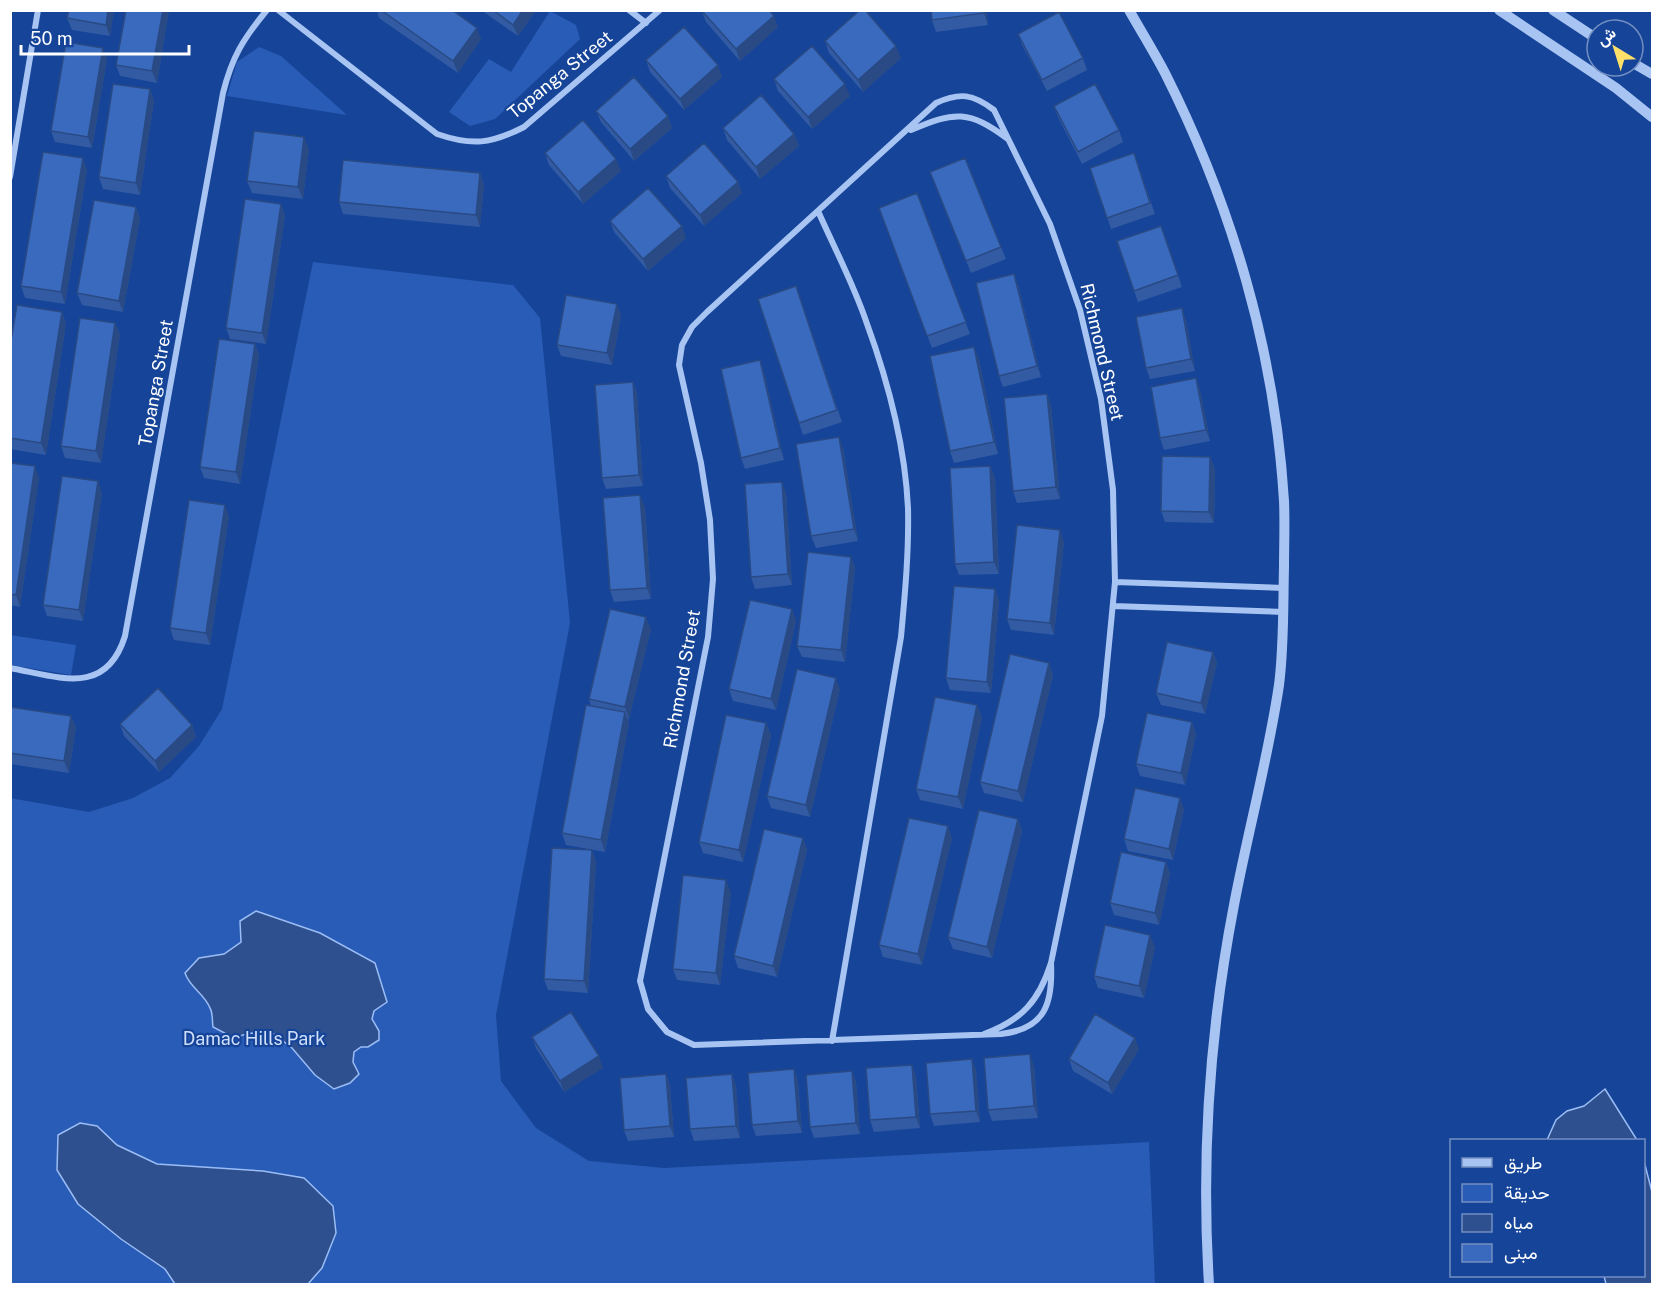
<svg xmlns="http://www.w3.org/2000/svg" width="1663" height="1295" font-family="'Public Sans',Vazirmatn,sans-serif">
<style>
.green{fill:#295cb6}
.water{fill:#2f508f;stroke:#9bbdf5;stroke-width:1.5}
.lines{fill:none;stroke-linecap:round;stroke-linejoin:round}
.minor{stroke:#a8c4f2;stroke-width:6}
.tertiary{stroke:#a8c4f2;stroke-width:10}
.wall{fill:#325ba3}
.shaded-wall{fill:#294a84}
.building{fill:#3a6abd;stroke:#294a84;stroke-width:1.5}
.labels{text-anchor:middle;stroke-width:4.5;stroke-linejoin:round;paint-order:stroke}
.street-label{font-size:18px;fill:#fff;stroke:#164498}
.park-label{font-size:18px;fill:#d0e0fc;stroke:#164498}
</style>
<rect width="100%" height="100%" fill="#164498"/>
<path class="green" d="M550,11L576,25L580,39L495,119L470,126L449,112L489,59L511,72Z
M259,47L281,56L347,115L227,96L237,62Z
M313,262L513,285L540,318L570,623L496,1015L501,1081L536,1128L589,1161L664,1168L1149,1142L1155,1284H11L10,798L89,812L133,798L170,778L199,746L222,709Z
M10,635L76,645L71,675L11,665Z"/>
<path class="water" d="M256,911L320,933L375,963L387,1002L374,1011L372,1019L379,1031V1040L368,1047H361L354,1052L353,1062L359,1074L350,1083L334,1089L315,1075L292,1048L274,1034L249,1033L234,1038L213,1027C212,1021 213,1013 210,1008C204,993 190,988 185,973L199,958L224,954L241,942L240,921Z
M1605,1089L1637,1140H1547L1556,1120L1567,1111L1584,1106Z
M80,1123L97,1126L117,1145L157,1164L263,1171L304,1178L333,1206L336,1233L322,1268L308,1284H175L165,1269L121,1239L78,1204L57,1170L58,1135Z
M1644,1161L1652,1192V1284H1606L1604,1276H1644Z"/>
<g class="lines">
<path class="minor" d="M278,10L437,134C472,146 491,144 524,127L660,10
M629,10L646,23
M911,130C955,111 969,110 1008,139
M10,177L38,10
M818,211C834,247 853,283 866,321C888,381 905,444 908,508C909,551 905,594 901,637L832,1041
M1115,582L1284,588
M1113,606L1283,612
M10,668C59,677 106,697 125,636L223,93C232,57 243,39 267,10
M984,1034C1022,1020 1039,1001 1051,963L1102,716L1115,582L1113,490L1101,399L1080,310L1050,224L994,110C973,94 960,92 936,103L707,312L692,327L682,345L679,365L701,463L710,520L713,579L708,637L640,981L648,1009L667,1032L694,1045L1001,1034C1045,1029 1053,1004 1051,963"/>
<path class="tertiary" d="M1129,10C1141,31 1154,52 1165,73C1232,206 1275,352 1284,501C1285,523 1284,545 1284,567C1283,606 1284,647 1279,685C1268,759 1248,831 1234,905C1210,1029 1201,1158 1209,1284
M1499,10L1616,88L1652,117
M1553,10L1597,39
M1633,63L1652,74"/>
</g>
<path class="wall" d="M69,10H114L110,36L72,30L67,18Z
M126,10H169L157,83L120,76L116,65Z
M377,10H452L481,39L458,73L379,18Z
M481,10H536L518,36Z
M986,10L988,25L936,32L932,20Z
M702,11L778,27L740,61L706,22Z
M1018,34L1083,58L1087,70L1047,91L1022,45Z
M825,41L901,58L863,92L829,53Z
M107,59L92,148L55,142L51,131Z
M646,60L722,77L684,110L650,72Z
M774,79L850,96L812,129L778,91Z
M150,89L154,101L140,195L103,189L99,177Z
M1054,106L1119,130L1123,142L1082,164L1058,117Z
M596,111L668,116L672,128L634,161L601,122Z
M723,128L794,134L799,146L760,179L727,140Z
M309,149L303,199L252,193L247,181Z
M545,153L621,171L583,204L549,165Z
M1134,153L1155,214L1111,229L1090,168Z
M87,170L65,304L25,298L21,286Z
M930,172L1001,247L1006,259L971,273Z
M480,173L484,185L480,227L343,214L339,202Z
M666,176L738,182L742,193L704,226L670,188Z
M917,193L970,334L932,348L879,208Z
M281,204L285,216L266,344L230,339L226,328Z
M136,207L140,219L123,312L82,305L77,293Z
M610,221L686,238L648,271L614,232Z
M1161,226L1182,287L1138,302L1117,241Z
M1018,285L1041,377L1003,387L999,376Z
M800,298L842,422L803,435L799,423Z
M62,312L66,324L46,455L10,449V347Z
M621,315L612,365L561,356L557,345Z
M1186,320L1195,371L1150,379L1146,368Z
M115,323L120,334L101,463L65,458L61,446Z
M255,344L259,355L240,484L204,478L200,467Z
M979,359L998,454L954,463L950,451Z
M760,360L764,372L784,460L745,469L741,458Z
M1196,378L1200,390L1210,441L1164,450L1160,438Z
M633,382L637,394L643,486L606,489L602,478Z
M1047,394L1051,405L1060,499L1017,503L1013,491Z
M843,448L858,541L816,548L811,536Z
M1210,457L1215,469L1214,523L1165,522L1161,511Z
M10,463L39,478L20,607L10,605Z
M990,466L995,478L999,574L959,575L955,564Z
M102,493L83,621L47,616L43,605Z
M786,493L792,585L755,589L751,577Z
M645,507L651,599L614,602L610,590Z
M229,516L210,645L174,640L170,628Z
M1064,542L1054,635L1011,630L1007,619Z
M851,557L855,568L845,662L802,657L797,646Z
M995,589L999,601L991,693L950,690L946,678Z
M796,621L776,710L733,701L729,689Z
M651,629L629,719H628L629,723L605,852L566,845L562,833L591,706L589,699Z
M1213,652L1217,663L1205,714L1161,705L1156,693Z
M1049,663L1053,675L1023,802L984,793L980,782Z
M840,689L810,817L771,808L767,796Z
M977,705L982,717L963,809L920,800L916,789Z
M10,707L71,716L76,727L69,773L10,764Z
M1192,722L1196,734L1185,785L1140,776L1136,764Z
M766,723L771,735L743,862L703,853L699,842Z
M120,724L192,725L196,737L159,772L124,736Z
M1184,809L1173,860L1128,851L1124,839Z
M1018,819L1022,831L992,958L953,949L948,937Z
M803,838L807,850L777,977L738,968L734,956Z
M952,838L922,965L883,957L879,945Z
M592,850L596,862L588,993L548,990L544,979Z
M1166,862L1170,874L1159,925L1114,915L1110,903Z
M731,892L720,985L677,980L673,969Z
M1155,947L1144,998L1098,988L1094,976Z
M532,1037L603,1068L564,1092L536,1048Z
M1139,1049L1112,1094L1073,1071L1069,1059Z
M912,1065L916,1077L920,1128L874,1132L870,1120Z
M1034,1066L1038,1118L992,1121L988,1110Z
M794,1069L798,1081L802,1133L756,1136L752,1125Z
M976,1070L980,1122L934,1126L930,1114Z
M852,1071L856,1082L860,1134L814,1138L810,1127Z
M666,1074L670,1086L674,1137L628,1141L624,1130Z
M732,1074L736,1086L740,1138L694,1141L690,1129Z"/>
<path class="shaded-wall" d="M108,10H114L110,36L106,25Z
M163,10H169L157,83L152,71Z
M523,10H536L518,36L513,25Z
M983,10H986L988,25Z
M774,16L778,27L740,61L736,49Z
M477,28L481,39L458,73L453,61Z
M896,46L901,58L863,92L858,80Z
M103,48L107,59L92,148L88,137Z
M718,65L722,77L684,110L680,99Z
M845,84L850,96L812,129L808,117Z
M150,89L154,101L140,195L136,183Z
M668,116L672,128L634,161L630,149Z
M794,134L799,146L760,179L756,167Z
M304,137L309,149L303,199L298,187Z
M83,158L87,170L65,304L61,292Z
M616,159L621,171L583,204L578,192Z
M480,173L484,185L480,227L476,215Z
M738,182L742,193L704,226L700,215Z
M281,204L285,216L266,344L262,333Z
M136,207L140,219L123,312L119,301Z
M682,226L686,238L648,271L643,259Z
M1014,274L1018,285L1041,377L1037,366Z
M617,304L621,315L612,365L607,353Z
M1182,308L1186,320L1195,371L1191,359Z
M62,312L66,324L46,455L41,443Z
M115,323L120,334L101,463L96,451Z
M255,344L259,355L240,484L236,472Z
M974,347L979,359L998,454L994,442Z
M760,360L764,372L784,460L780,448Z
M1196,378L1200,390L1210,441L1206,430Z
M633,382L637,394L643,486L639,475Z
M1047,394L1051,405L1060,499L1056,487Z
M839,437L843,448L858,541L854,529Z
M1210,457L1215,469L1214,523L1209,512Z
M35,466L39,478L20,607L16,595Z
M990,466L995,478L999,574L994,562Z
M98,481L102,493L83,621L79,610Z
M782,482L786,493L792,585L788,574Z
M640,495L645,507L651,599L647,588Z
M225,505L229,516L210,645L206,633Z
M1060,530L1064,542L1054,635L1050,623Z
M851,557L855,568L845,662L841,650Z
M995,589L999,601L991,693L987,682Z
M792,609L796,621L776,710L771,699Z
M646,617L651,629L629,719L625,707Z
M1213,652L1217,663L1205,714L1201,703Z
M1049,663L1053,675L1023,802L1018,791Z
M836,678L840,689L810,817L806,805Z
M977,705L982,717L963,809L958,797Z
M625,712L629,723L605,852L601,840Z
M71,716L76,727L69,773L64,761Z
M1192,722L1196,734L1185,785L1181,773Z
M766,723L771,735L743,862L739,850Z
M192,725L196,737L159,772L155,761Z
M1180,798L1184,809L1173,860L1169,849Z
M1018,819L1022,831L992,958L987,947Z
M948,826L952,838L922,965L918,954Z
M803,838L807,850L777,977L773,966Z
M592,850L596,862L588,993L584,981Z
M1166,862L1170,874L1159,925L1155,913Z
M726,880L731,892L720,985L716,973Z
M1150,935L1155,947L1144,998L1139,986Z
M1135,1038L1139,1049L1112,1094L1108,1083Z
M1030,1054L1034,1066L1038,1118L1034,1106Z
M599,1056L603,1068L564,1092L560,1081Z
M972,1059L976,1070L980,1122L976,1111Z
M912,1065L916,1077L920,1128L916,1117Z
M794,1069L798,1081L802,1133L798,1121Z
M852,1071L856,1082L860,1134L856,1123Z
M666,1074L670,1086L674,1137L670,1126Z
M732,1074L736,1086L740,1138L736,1126Z"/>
<path class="building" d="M69,10H108L106,25L67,18Z
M126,10H163L152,71L116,65Z
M381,10H452L477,28L453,61Z
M493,10H523L513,25Z
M769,10L774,16L736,49L702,11Z
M860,10H865L896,46L858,80L825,41Z
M931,10H983L984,13L932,20Z
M1059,12L1083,58L1042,80L1018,34Z
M684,27L718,65L680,99L646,60Z
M66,42L103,48L88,137L51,131Z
M812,46L845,84L808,117L774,79Z
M634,77L668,116L630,149L596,111Z
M113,84L150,89L136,183L99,177Z
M1095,84L1119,130L1078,152L1054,106Z
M761,95L794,134L756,167L723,128Z
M583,120L616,159L578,192L545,153Z
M254,131L304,137L298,187L247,181Z
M704,143L738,182L700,215L666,176Z
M43,152L83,158L61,292L21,286Z
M1134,153L1150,203L1107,218L1090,168Z
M965,158L1001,247L966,261L930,172Z
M343,160L480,173L476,215L339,202Z
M648,188L682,226L643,259L610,221Z
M917,193L966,322L927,336L879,208Z
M245,199L281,204L262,333L226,328Z
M94,200L136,207L119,301L77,293Z
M1161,226L1178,275L1134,291L1117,241Z
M1014,274L1037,366L999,376L976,283Z
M796,286L837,410L799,423L758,299Z
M566,295L617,304L607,353L557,345Z
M17,305L62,312L41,443L10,438V347Z
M1182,308L1191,359L1146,368L1136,317Z
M80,318L115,323L96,451L61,446Z
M219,339L255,344L236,472L200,467Z
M974,347L994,442L950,451L930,356Z
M760,360L780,448L741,458L721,369Z
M1196,378L1206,430L1160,438L1151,387Z
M633,382L639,475L602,478L595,385Z
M1047,394L1056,487L1013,491L1004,398Z
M839,437L854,529L811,536L796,444Z
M1162,456L1210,457L1209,512L1161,511Z
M10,463L35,466L16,595L10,594Z
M990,466L994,562L955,564L950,468Z
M62,476L98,481L79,610L43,605Z
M782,482L788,574L751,577L745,484Z
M640,495L647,588L610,590L603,498Z
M189,500L225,505L206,633L170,628Z
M1017,525L1060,530L1050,623L1007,619Z
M808,552L851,557L841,650L797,646Z
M954,586L995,589L987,682L946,678Z
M750,600L792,609L771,699L729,689Z
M610,609L646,617L625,707L589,699Z
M1167,642L1213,652L1201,703L1156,693Z
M1010,654L1049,663L1018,791L980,782Z
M797,669L836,678L806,805L767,796Z
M158,688L192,725L155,761L120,724Z
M935,697L977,705L958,797L916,789Z
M586,705L625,712L601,840L562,833Z
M10,707L71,716L64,761L10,753Z
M1147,713L1192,722L1181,773L1136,764Z
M726,715L766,723L739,850L699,842Z
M1135,788L1180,798L1169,849L1124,839Z
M979,810L1018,819L987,947L948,937Z
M909,818L948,826L918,954L879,945Z
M764,829L803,838L773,966L734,956Z
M552,848L592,850L584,981L544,979Z
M1121,852L1166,862L1155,913L1110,903Z
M683,875L726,880L716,973L673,969Z
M1105,925L1150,935L1139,986L1094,976Z
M571,1012L599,1056L560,1081L532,1037Z
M1095,1014L1135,1038L1108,1083L1069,1059Z
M1030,1054L1034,1106L988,1110L984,1058Z
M972,1059L976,1111L930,1114L926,1063Z
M912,1065L916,1117L870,1120L866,1068Z
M794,1069L798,1121L752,1125L748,1073Z
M852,1071L856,1123L810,1127L806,1075Z
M666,1074L670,1126L624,1130L620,1078Z
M732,1074L736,1126L690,1129L686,1078Z"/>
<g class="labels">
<g class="street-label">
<text transform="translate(560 75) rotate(-39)" y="6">Topanga Street</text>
<text transform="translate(1102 352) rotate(77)" y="6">Richmond Street</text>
<text transform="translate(156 383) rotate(-80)" y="6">Topanga Street</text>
<text transform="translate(682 679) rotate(-80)" y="6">Richmond Street</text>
</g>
<g class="park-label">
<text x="254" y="1045">Damac Hills Park</text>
</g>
</g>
<rect width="1663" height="1295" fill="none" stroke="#ffffff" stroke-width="24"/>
<rect x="1450" y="1139" width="195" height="138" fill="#164498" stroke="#738fc1" stroke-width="1.5"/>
<rect x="1462" y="1158" width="30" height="9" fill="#a8c4f2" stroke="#738fc1" stroke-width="1.5"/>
<text x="1504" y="1169" font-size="18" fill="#ffffff">طريق</text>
<rect x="1462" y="1184" width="30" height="18" fill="#295cb6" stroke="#738fc1" stroke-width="1.5"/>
<text x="1504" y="1199" font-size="18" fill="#ffffff">حديقة</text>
<rect x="1462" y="1214" width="30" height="18" fill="#2f508f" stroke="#738fc1" stroke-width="1.5"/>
<text x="1504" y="1229" font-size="18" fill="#ffffff">مياه</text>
<rect x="1462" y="1244" width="30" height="18" fill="#3a6abd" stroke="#738fc1" stroke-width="1.5"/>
<text x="1504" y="1259" font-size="18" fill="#ffffff">مبنى</text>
<g transform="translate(1615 48) rotate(322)"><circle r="28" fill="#164498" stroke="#738fc1" stroke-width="1.5"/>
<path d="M0-4.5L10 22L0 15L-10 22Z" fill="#ffe069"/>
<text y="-9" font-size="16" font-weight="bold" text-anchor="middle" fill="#ffffff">ش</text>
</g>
<path d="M21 45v9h168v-9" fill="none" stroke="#ffffff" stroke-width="3"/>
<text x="30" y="45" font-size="18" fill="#ffffff" stroke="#164498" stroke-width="4.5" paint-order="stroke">50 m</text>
</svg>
